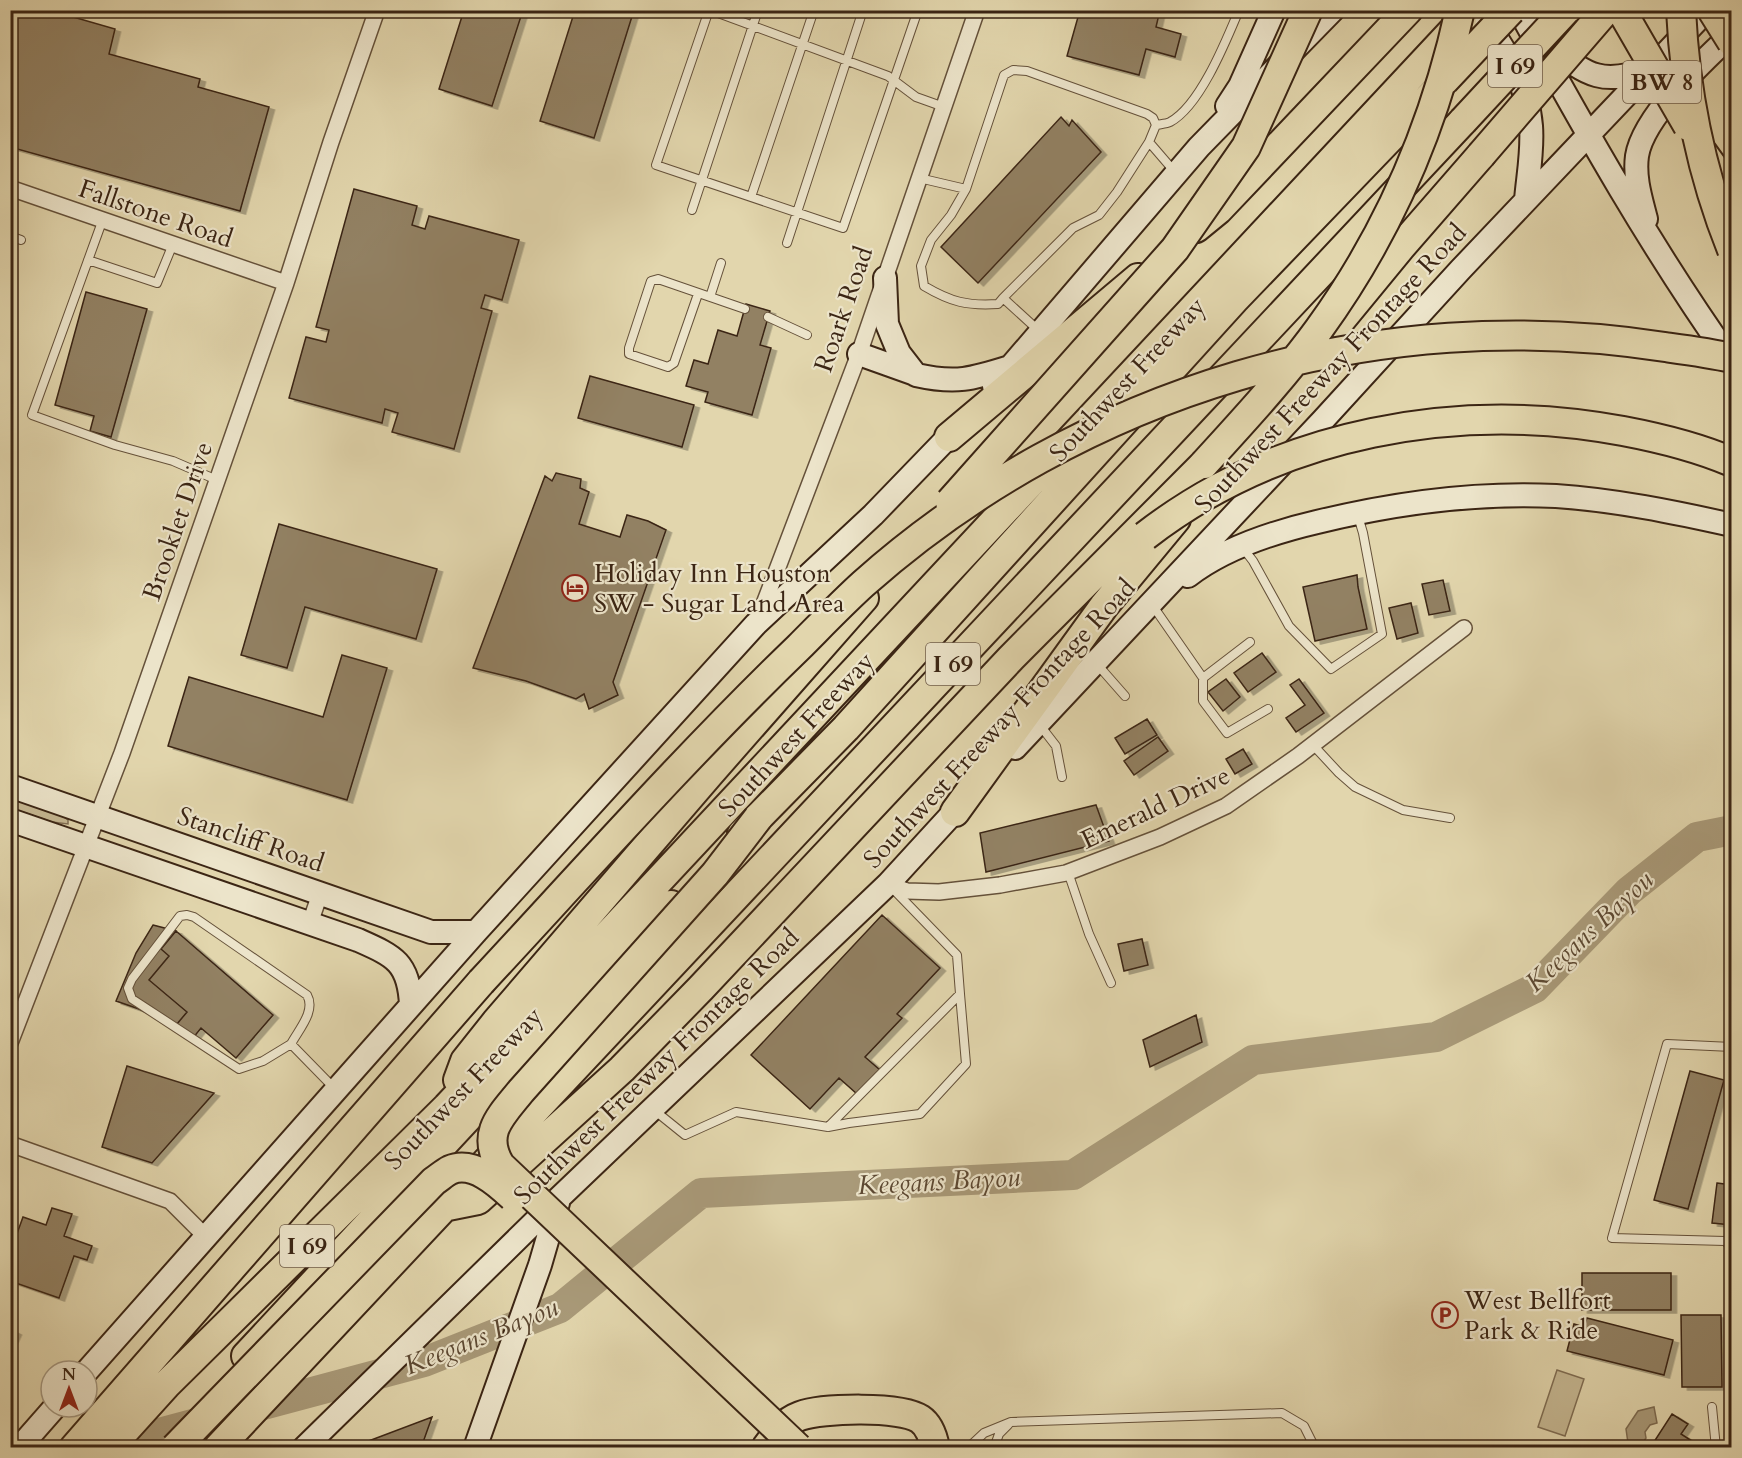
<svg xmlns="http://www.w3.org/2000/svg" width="1742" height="1458" font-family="Cardo,serif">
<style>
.green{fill:#c6b893;stroke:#806e54;stroke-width:1.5}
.water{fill:#a99a79;stroke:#7d6b51;stroke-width:1.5}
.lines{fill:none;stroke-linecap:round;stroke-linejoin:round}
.river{stroke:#a99a79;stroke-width:30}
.building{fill:#928164;stroke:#3b2514;stroke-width:1.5;filter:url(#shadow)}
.lane-casing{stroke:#65513a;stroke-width:10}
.street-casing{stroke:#65513a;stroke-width:18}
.secondary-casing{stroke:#3b2514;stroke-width:26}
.highway-casing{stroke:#3b2514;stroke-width:32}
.lane{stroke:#ece4ca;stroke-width:8}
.street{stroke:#ece4ca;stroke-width:15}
.secondary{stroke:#ece4ca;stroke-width:22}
.highway{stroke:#e2d6ad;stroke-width:28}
.highway-bridge-casing{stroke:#3b2514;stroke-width:32;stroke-linecap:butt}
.highway-bridge{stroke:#e2d6ad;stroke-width:28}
.labels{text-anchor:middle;stroke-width:4.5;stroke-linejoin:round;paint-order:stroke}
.shield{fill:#ece4ca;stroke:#705e4b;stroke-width:1.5}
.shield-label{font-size:24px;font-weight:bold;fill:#3b2514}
.street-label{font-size:26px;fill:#3b2514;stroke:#ece4ca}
.poi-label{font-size:26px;fill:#3b2514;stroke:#ece4ca;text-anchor:start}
.water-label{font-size:27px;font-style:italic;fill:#5c4832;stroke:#ece4ca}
</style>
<defs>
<filter id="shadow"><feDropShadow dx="5.5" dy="3" stdDeviation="0" flood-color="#0004"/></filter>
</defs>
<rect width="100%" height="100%" fill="#e2d6ad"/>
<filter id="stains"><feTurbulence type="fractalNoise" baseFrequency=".00333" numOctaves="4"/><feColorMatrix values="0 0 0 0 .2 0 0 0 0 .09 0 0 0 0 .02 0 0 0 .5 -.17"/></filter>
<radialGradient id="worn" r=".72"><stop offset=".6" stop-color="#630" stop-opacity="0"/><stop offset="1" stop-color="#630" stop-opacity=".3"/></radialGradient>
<path class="green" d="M11,796L57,812L68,820V824L52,822L11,808Z
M1557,1370L1584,1379L1565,1436L1538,1427Z"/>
<path class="water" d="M1654,1407L1657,1423L1650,1425L1645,1432L1646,1438L1640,1447H1636L1628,1443L1626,1429L1638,1411Z"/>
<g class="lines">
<path class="river" d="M103,1448L424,1362L560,1308L701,1193L1073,1175L1253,1060L1436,1037L1535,988L1629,891L1697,837L1732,830"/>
</g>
<path class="building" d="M10,10H49L115,29L109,54L200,79L198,87L269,107L240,211L10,147Z
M464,10H523L492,106L439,89Z
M575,10H634L594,138L540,121Z
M1080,10H1160L1156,27L1181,34L1175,57L1146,49L1139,75L1067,56Z
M1061,117L1069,126L1072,120L1101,152L978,283L941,247Z
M354,189L417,206L412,225L425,229L429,216L519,240L502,300L485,295L481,308L492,311L454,449L392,432L398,413L385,409L382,423L289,398L306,337L326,342L329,330L316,327Z
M86,292L147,309L111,437L90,431L94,416L55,405Z
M746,304L770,311L760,345L771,348L752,415L705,402L708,392L686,386L694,360L708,364L718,330L737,336Z
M590,376L694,405L682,447L578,418Z
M556,473L581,479L580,488L589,492L579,524L620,537L627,515L648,521L666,530L613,682L618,695L589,709L584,694L576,699L526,681L473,668L545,476L552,481Z
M279,524L437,569L416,639L305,607L287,668L241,655Z
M1357,575L1358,587L1367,629L1315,641L1303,587Z
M1443,580L1450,611L1429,615L1422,584Z
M1411,603L1418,633L1397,639L1389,608Z
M1262,653L1276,672L1248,692L1234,673Z
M342,655L387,668L347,800L168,746L189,677L323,717Z
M1226,679L1240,697L1223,711L1208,692Z
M1299,679L1324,713L1296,732L1286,718L1305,705L1290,685Z
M1147,719L1157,735L1125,754L1115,738Z
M1158,737L1168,751L1134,775L1124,761Z
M1243,749L1252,764L1235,774L1226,759Z
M1096,805L1109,841L986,872L980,833Z
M882,915L940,968L897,1014L902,1018L865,1057L880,1070L857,1094L839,1078L810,1109L751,1055Z
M153,925L176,931L161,949L169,956L149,980L187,1012L177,1024L168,1023L139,1009L116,1001L136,953Z
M176,931L273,1015L236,1058L201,1028L193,1038L177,1024L187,1012L149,980L169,956L161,949Z
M1142,939L1148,965L1124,971L1118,944Z
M1196,1015L1202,1042L1150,1067L1143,1040Z
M127,1066L214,1093L152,1163L102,1147Z
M1690,1071L1724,1080L1688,1209L1654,1200Z
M1717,1183L1732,1185V1225L1712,1223Z
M52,1208L72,1214L64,1236L92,1246L87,1260L74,1256L59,1298L10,1281V1253L23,1217L46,1225Z
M1582,1273H1671V1310H1582Z
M1681,1315H1721L1722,1387H1682Z
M1587,1318L1673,1340L1664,1375L1567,1351L1574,1324L1584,1327Z
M10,1329L16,1332L10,1345Z
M1672,1414L1688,1424L1681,1434L1695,1443L1691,1448H1650Z
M432,1417L421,1448H350Z"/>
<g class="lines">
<defs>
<path id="lane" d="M709,10L656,165L843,228L918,10
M710,10L888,76L916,97L944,107
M1156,125C1160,124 1166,124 1170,122C1200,106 1226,41 1239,10
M919,178L966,189L1004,75L1013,70L1027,71L1147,114L1153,118L1156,125L1149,142L1174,171
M966,189L951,215L931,240L921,266L924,286C951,302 967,306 998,304L1003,298L1038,330
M751,197L814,10
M692,210L758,10
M103,219L32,415L115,445L173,461L217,480
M10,236L21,240
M787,243L863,10
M88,260L157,283L173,244
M698,294L674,363L668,367L629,354V348L651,281L658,279L745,309
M710,297L721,263
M1003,298L1073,228L1099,215L1117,192L1149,142
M768,317L807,335
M1243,548L1253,561L1289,626L1331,669L1382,634L1363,533L1358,516
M1153,606L1203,678V701L1227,733L1268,709
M1096,663L1125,696
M1203,678L1250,642
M1039,724L1056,746L1062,777
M1313,745L1339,773L1355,787L1403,810L1450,818
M1068,872L1089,934L1111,983
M893,889L957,955L960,994
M291,1044L263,1061L239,1069L132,999L128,988L132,979L180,916L187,915L194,917L307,995C316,1011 299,1029 291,1044L335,1089
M1732,1047L1667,1044L1612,1238L1725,1241L1732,1248
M654,1110L685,1135L736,1112L828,1127L849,1123L920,1114L966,1064L960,994L828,1127
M1712,1407L1716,1448
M968,1448L984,1433L1011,1422L1282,1413L1304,1426L1315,1448
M994,1448L999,1434L1008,1425"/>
<path id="street" d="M10,188L286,283
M759,617L859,354L977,10
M888,884L907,891L939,892L1000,885L1066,873L1160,837L1226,806L1298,756L1464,628
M310,923L320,894
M10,1043L122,753L286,283L331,142L377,10
M10,1144L170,1201L206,1237"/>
<path id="secondary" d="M1478,10C1502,45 1528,83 1531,126C1533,151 1528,176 1526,200
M1519,10C1585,131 1652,249 1732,362
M1552,47C1588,77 1603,85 1650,69
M1227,106L1240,86L1274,10
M1646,219C1641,199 1634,178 1637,156C1643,117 1703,61 1732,34
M885,278L887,324L899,353L916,375C956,384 972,379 1010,367
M859,354L915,374
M994,386L1199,147L1333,10
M1188,576C1223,549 1274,532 1317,522C1395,503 1476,492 1556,496C1615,500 1674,512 1732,525
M1015,748L1323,420L1461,269L1707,10
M10,786L431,932H476
M10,820L358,940C394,956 409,962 411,1005
M87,1371L476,932L756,624L873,515L960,425
M19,1448L55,1407
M304,1448L559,1198L888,884L965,800
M475,1448L540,1265L558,1203"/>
<path id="highway" d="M1703,153L1732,193
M1196,228L1218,210L1408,10
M1326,338L1400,248L1481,155
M949,437L1138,278
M955,812L1104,606L1176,519
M742,834L846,728L1234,300L1440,86
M458,1080L465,1061L496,1022L710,773L864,598
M443,1207L478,1200L622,1069L701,988L1011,658L1204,464
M246,1356L608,967L671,905
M74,1448L481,982
M109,1448L166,1385L447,1107L1462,21
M218,1448L1463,121
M766,1448C776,1434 784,1422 800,1416C822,1408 901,1406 920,1419C929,1425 933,1437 935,1448"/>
</defs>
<use href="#lane" class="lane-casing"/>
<use href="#street" class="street-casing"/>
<use href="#secondary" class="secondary-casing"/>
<use href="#highway" class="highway-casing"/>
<use href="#lane" class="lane"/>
<use href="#street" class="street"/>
<use href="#secondary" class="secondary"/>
<use href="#highway" class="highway"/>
<defs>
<path id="highway-bridge" d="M1621,10L1688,126
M1681,10C1685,93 1701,173 1732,250
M1712,10L1732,42
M1444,81L1511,10
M1463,121L1566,10
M1481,155L1606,10
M1204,464C1244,420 1284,377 1319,329C1388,234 1435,124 1460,10
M950,502L1175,249L1246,147L1308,10
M1145,536C1279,432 1458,400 1623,431C1660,438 1697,447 1732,462
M758,818L715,874L521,1091C501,1116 481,1133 500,1165L798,1448
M481,982C586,869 688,754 799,647C820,626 841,604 863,584C1081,390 1377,302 1665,347C1687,350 1710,353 1732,358
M175,1448L434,1181C439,1178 444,1173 450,1170C473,1160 498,1183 513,1197"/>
</defs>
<use href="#highway-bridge" class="highway-bridge-casing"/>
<use href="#highway-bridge" class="highway-bridge"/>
</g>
<defs>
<symbol id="hotel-ring" viewBox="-11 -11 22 22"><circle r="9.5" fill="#ece4ca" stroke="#8f2418" stroke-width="1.5"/><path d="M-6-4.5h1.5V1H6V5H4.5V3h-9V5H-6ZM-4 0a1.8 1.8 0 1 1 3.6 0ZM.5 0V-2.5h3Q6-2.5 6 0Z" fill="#8f2418"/></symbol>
<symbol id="parking-ring" viewBox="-11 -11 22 22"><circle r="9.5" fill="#ece4ca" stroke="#8f2418" stroke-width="1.5"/><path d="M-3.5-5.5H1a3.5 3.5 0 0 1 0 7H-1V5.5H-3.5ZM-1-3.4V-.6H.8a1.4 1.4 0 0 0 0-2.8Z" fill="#8f2418"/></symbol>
</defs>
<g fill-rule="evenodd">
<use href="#hotel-ring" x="560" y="573" width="30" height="30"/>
<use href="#parking-ring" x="1430" y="1300" width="30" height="30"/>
</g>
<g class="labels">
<g class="shield">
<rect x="1488" y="45" width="54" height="42" rx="4.5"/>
<rect x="1623" y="61" width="78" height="42" rx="4.5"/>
<rect x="926" y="643" width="54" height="42" rx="4.5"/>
<rect x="280" y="1225" width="54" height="42" rx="4.5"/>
</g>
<g class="shield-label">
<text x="1515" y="74">I 69</text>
<text x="1662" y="90">BW 8</text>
<text x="953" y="672">I 69</text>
<text x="307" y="1254">I 69</text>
</g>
<g class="street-label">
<text transform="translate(156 213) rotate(19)" y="9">Fallstone Road</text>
<text transform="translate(843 309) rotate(-71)" y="9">Roark Road</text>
<text transform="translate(1330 368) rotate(-47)" y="9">Southwest Freeway Frontage Road</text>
<text transform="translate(1127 379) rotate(-47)" y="9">Southwest Freeway</text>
<text transform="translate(177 521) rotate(-71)" y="9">Brooklet Drive</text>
<text transform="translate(999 723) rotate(-47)" y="9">Southwest Freeway Frontage Road</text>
<text transform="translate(796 734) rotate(-47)" y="9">Southwest Freeway</text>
<text transform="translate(1155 807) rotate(-25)" y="9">Emerald Drive</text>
<text transform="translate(251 839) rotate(19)" y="9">Stancliff Road</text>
<text transform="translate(656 1066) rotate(-44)" y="9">Southwest Freeway Frontage Road</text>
<text transform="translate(463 1088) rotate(-46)" y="9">Southwest Freeway</text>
</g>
<g class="poi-label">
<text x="594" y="582">Holiday Inn Houston<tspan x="594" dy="30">SW - Sugar Land Area</tspan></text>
<text x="1464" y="1309">West Bellfort<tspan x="1464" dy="30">Park &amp; Ride</tspan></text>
</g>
<g class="water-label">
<text transform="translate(1589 931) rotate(-43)" y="9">Keegans Bayou</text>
<text transform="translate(939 1181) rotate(-3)" y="9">Keegans Bayou</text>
<text transform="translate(481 1336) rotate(-22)" y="9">Keegans Bayou</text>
</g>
</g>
<rect width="1742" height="1458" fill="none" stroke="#e2d6ad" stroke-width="36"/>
<rect x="12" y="12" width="1718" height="1434" fill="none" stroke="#3b2514" stroke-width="3"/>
<rect x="18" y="18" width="1706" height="1422" fill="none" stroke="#3b2514" stroke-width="1.5"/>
<g transform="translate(69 1389)"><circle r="28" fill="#ece4ca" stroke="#a59881" stroke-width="1.5"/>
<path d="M0-4.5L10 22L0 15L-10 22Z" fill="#8f2418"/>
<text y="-9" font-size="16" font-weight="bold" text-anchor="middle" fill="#3b2514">N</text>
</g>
<rect width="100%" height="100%" filter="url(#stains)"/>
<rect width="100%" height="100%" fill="url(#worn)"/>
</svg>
